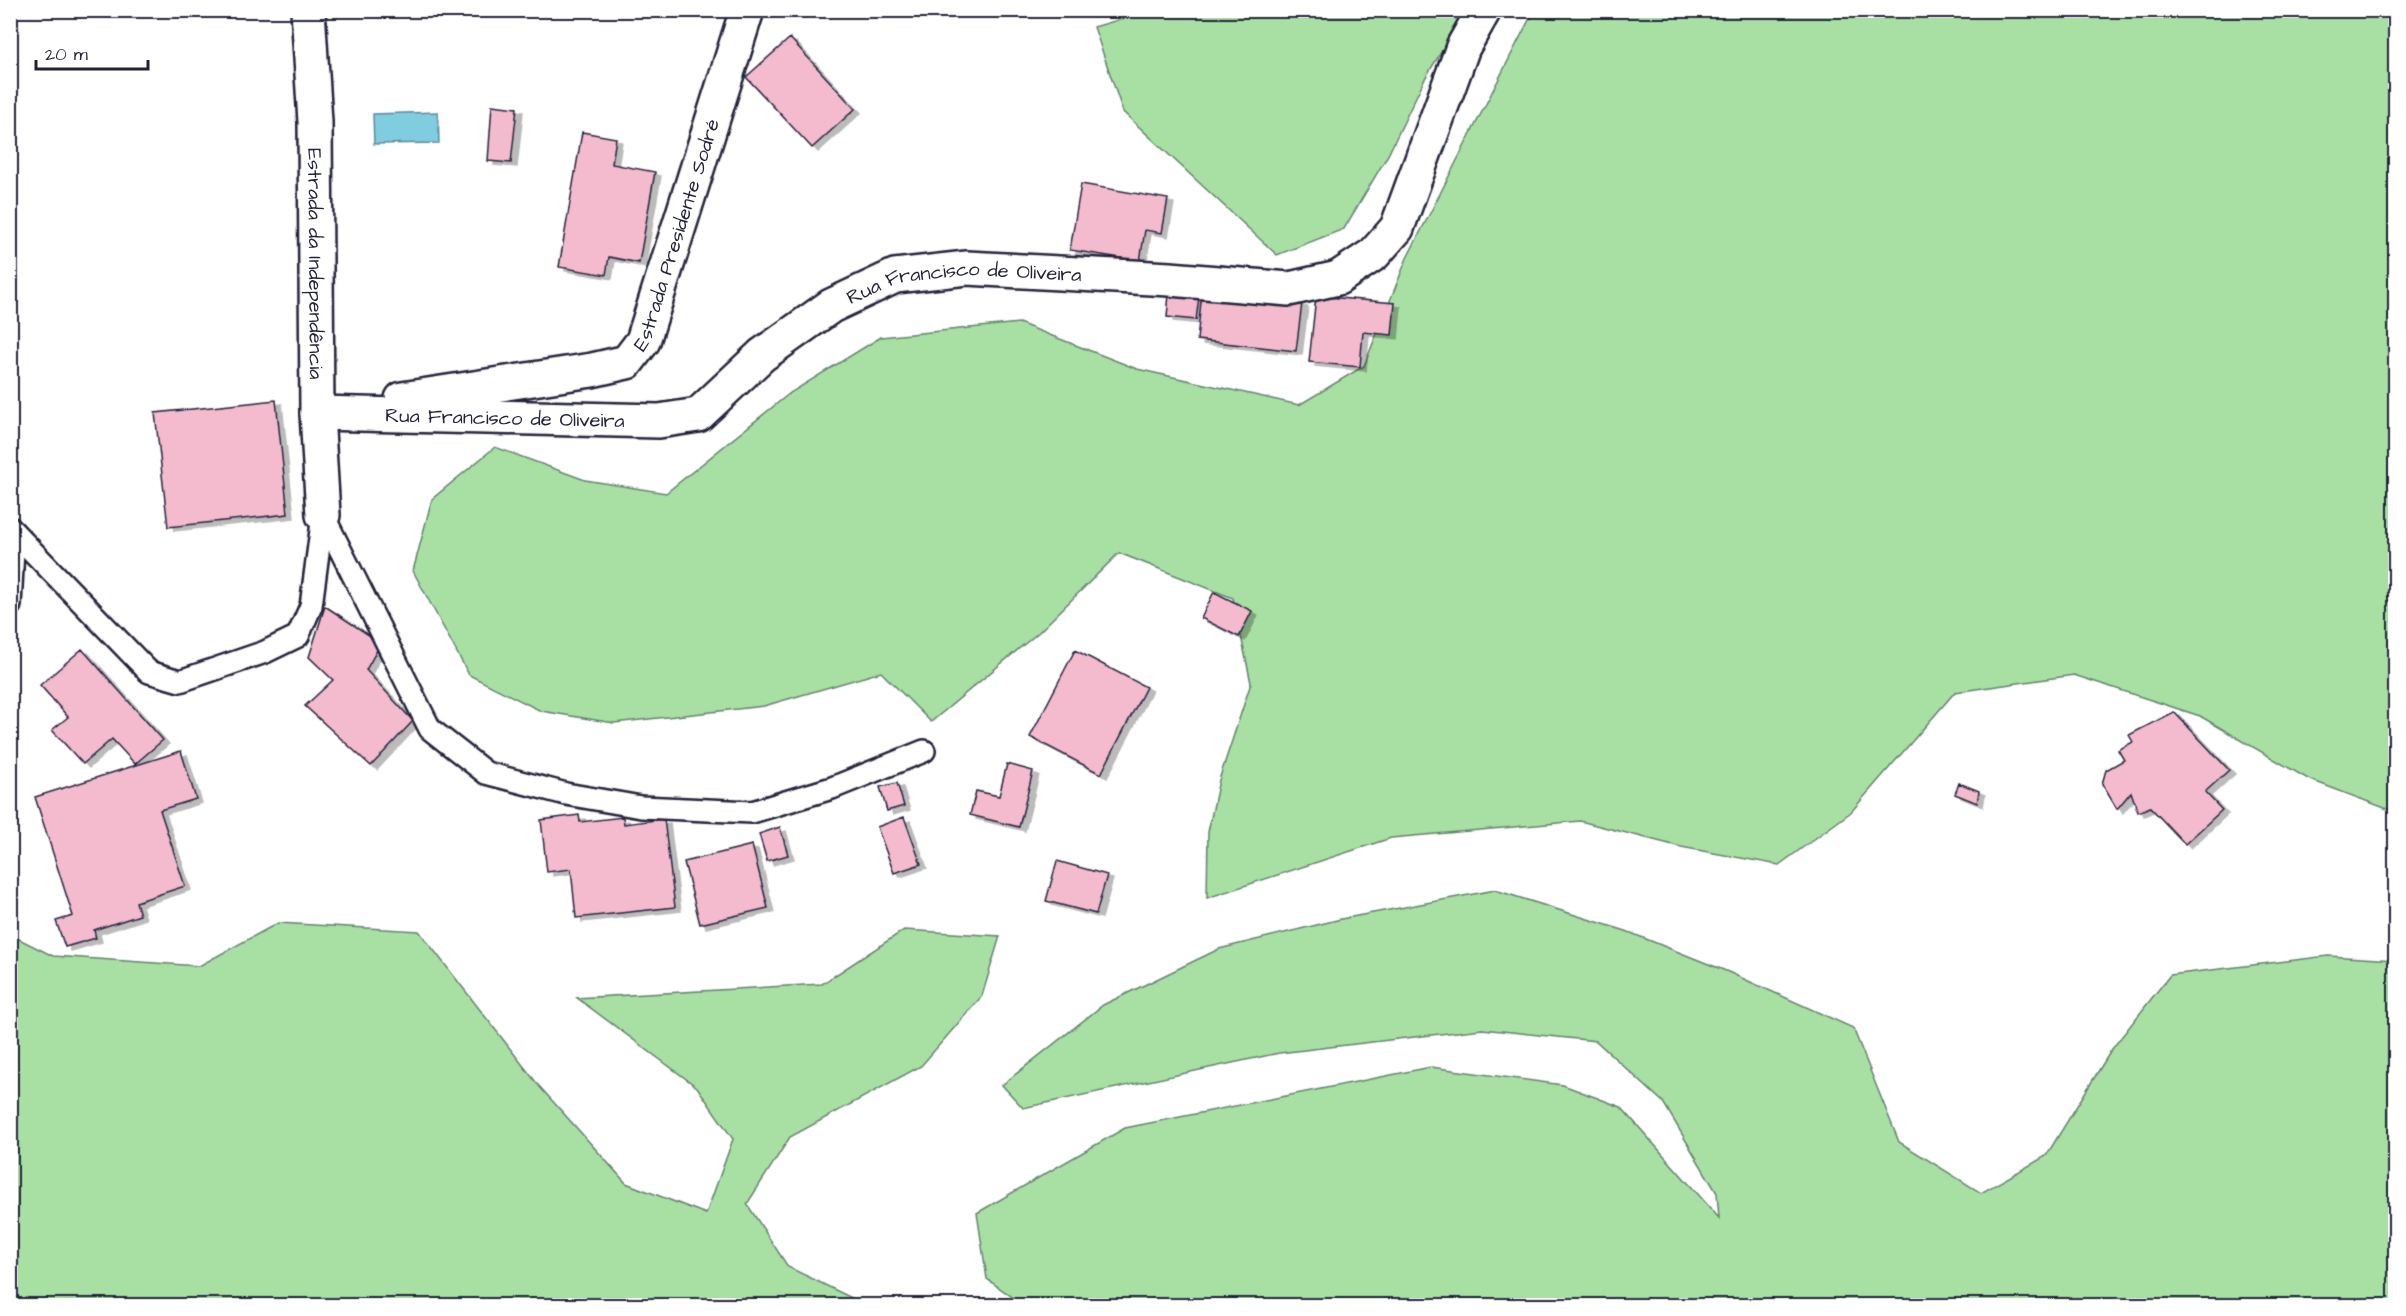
<svg xmlns="http://www.w3.org/2000/svg" width="2406" height="1316" font-family="'Architects Daughter',sans-serif">
<style>
.green{fill:#a8e0a3;stroke:#65816f;stroke-width:1.5}
.water{fill:#80cddf;stroke:#5a899d;stroke-width:1.5}
.building{fill:#f4bbce;stroke:#22223b;stroke-width:1.5;filter:url(#shadow)}
.lines{fill:none;stroke-linecap:round;stroke-linejoin:round}
.lane-casing{stroke:#22223b;stroke-width:26}
.street-casing{stroke:#22223b;stroke-width:38}
.lane{stroke:#fff;stroke-width:21}
.street{stroke:#fff;stroke-width:33}
.labels{text-anchor:middle;stroke-width:4.5;stroke-linejoin:round;paint-order:stroke}
.street-label{font-size:20px;fill:#22223b;stroke:#fff}
</style>
<defs>
<filter id="shadow"><feDropShadow dx="6" dy="4" stdDeviation="0" flood-color="#0004"/></filter>
</defs>
<rect width="100%" height="100%" fill="#fff"/>
<filter id="ink" filterUnits="userSpaceOnUse"><feTurbulence type="fractalNoise" baseFrequency=".0167" numOctaves="2"/><feDisplacementMap in="SourceGraphic" scale="12" xChannelSelector="R" yChannelSelector="G"/><feConvolveMatrix kernelMatrix="1 2 1 2 8 2 1 2 1" color-interpolation-filters="sRGB"/></filter>
<g filter="url(#ink)">
<path class="green" d="M1152,10L1466,11L1424,80L1388,155L1344,229L1277,255L1123,112L1094,27Z
M1538,11H2395V812L2308,779L2200,716L2074,675L1955,692L1851,812L1779,865L1681,847L1580,821L1391,838L1207,898L1208,832L1219,780L1251,683L1233,598L1119,553L1039,632L931,722L881,672L764,706L614,723L541,711L469,675L413,571L432,499L495,447L585,480L666,493L790,393L881,337L1019,323L1137,369L1299,405L1364,366L1407,258L1529,20Z
M1495,890L1626,931L1726,971L1853,1028L1899,1142L1981,1193L2046,1156L2112,1049L2170,975L2328,956L2395,960V1305L1025,1306L987,1279L977,1213L1125,1128L1431,1067L1563,1085L1621,1107L1719,1218L1717,1193L1663,1102L1596,1041L1482,1029L1279,1053L1023,1108L1002,1085L1103,1005L1219,949L1341,919Z
M278,923L419,931L539,1086L626,1183L706,1214L733,1139L697,1087L577,998L822,984L904,930L1000,936L982,996L921,1066L790,1137L747,1204L788,1267L866,1305H11V935L53,956L199,966Z"/>
<path class="water" d="M438,112L439,143L374,144L373,114Z"/>
<path class="building" d="M790,38L855,109L812,148L746,77Z
M492,105L517,108L511,163L488,161Z
M582,132L616,138L612,164L655,172L639,263L609,257L606,275L559,267Z
M1081,184L1168,199L1162,233L1145,230L1140,261L1070,250Z
M1202,292L1302,303L1296,351L1197,340Z
M1169,294L1199,297L1196,320L1167,317Z
M1316,296L1395,303L1392,335L1363,332L1360,367L1309,362Z
M276,400L288,514L168,527L155,413Z
M1214,592L1252,611L1239,637L1201,618Z
M325,606L381,643L366,670L413,721L371,766L305,706L333,680L309,657Z
M82,649L163,740L135,764L112,739L83,764L52,730L68,717L40,685Z
M1075,650L1146,687L1101,774L1030,737Z
M2174,712L2229,770L2205,792L2222,810L2185,844L2150,807L2138,812L2131,792L2117,809L2102,784L2106,770L2124,760L2118,750L2133,742L2129,735Z
M181,751L196,799L160,810L185,886L136,902L140,915L94,930L96,938L65,947L56,921L73,916L35,797Z
M1007,764L1033,771L1019,827L970,815L976,791L999,796Z
M897,783L904,806L887,811L880,787Z
M1959,783L1979,791L1977,803L1955,794Z
M579,815L580,822L623,817L624,824L664,819L675,907L576,918L571,869L547,872L541,820Z
M904,817L921,864L894,873L877,827Z
M780,827L788,855L767,861L759,834Z
M752,845L768,908L700,924L684,862Z
M1057,861L1107,875L1096,914L1046,901Z"/>
<g class="lines">
<defs>
<path id="lane" d="M323,515L430,729L486,773L566,794L641,807L752,812L832,788L924,751
M10,528L149,672L180,681L265,652L298,636L311,606L323,515
M10,605L14,532"/>
<g id="street">
<path id="s1" d="M308,10L315,122L317,413L323,515"/>
<path id="s2" d="M402,399L592,370L627,362L643,341L747,10"/>
<path id="s3" d="M317,413L659,421L698,415L762,355L831,306L895,276L967,268L1170,279L1289,289L1338,278L1374,254L1397,228L1463,47L1484,10"/>
</g>
</defs>
<use href="#lane" class="lane-casing"/>
<use href="#street" class="street-casing"/>
<use href="#lane" class="lane"/>
<use href="#street" class="street"/>
</g>
</g>
<g class="labels">
<g class="street-label">
<text dy="7" stroke="none"><textPath href="#s2" startOffset="366">Estrada Presidente Sodré</textPath></text>
<text dy="7" stroke="none"><textPath href="#s1" startOffset="254">Estrada da Independência</textPath></text>
<text dy="7" stroke="none"><textPath href="#s3" startOffset="692">Rua Francisco de Oliveira</textPath></text>
<text dy="7" stroke="none"><textPath href="#s3" startOffset="188">Rua Francisco de Oliveira</textPath></text>
</g>
</g>
<rect width="2406" height="1316" fill="none" stroke="#fff" stroke-width="36"/>
<rect x="18" y="18" width="2370" height="1280" fill="none" stroke="#22223b" stroke-width="2" filter="url(#ink)"/>
<path d="M36 60v9h112v-9" fill="none" stroke="#22223b" stroke-width="3"/>
<text x="45" y="60" font-size="18" fill="#22223b" stroke="#ffffff" stroke-width="4.5" paint-order="stroke">20 m</text>
</svg>
